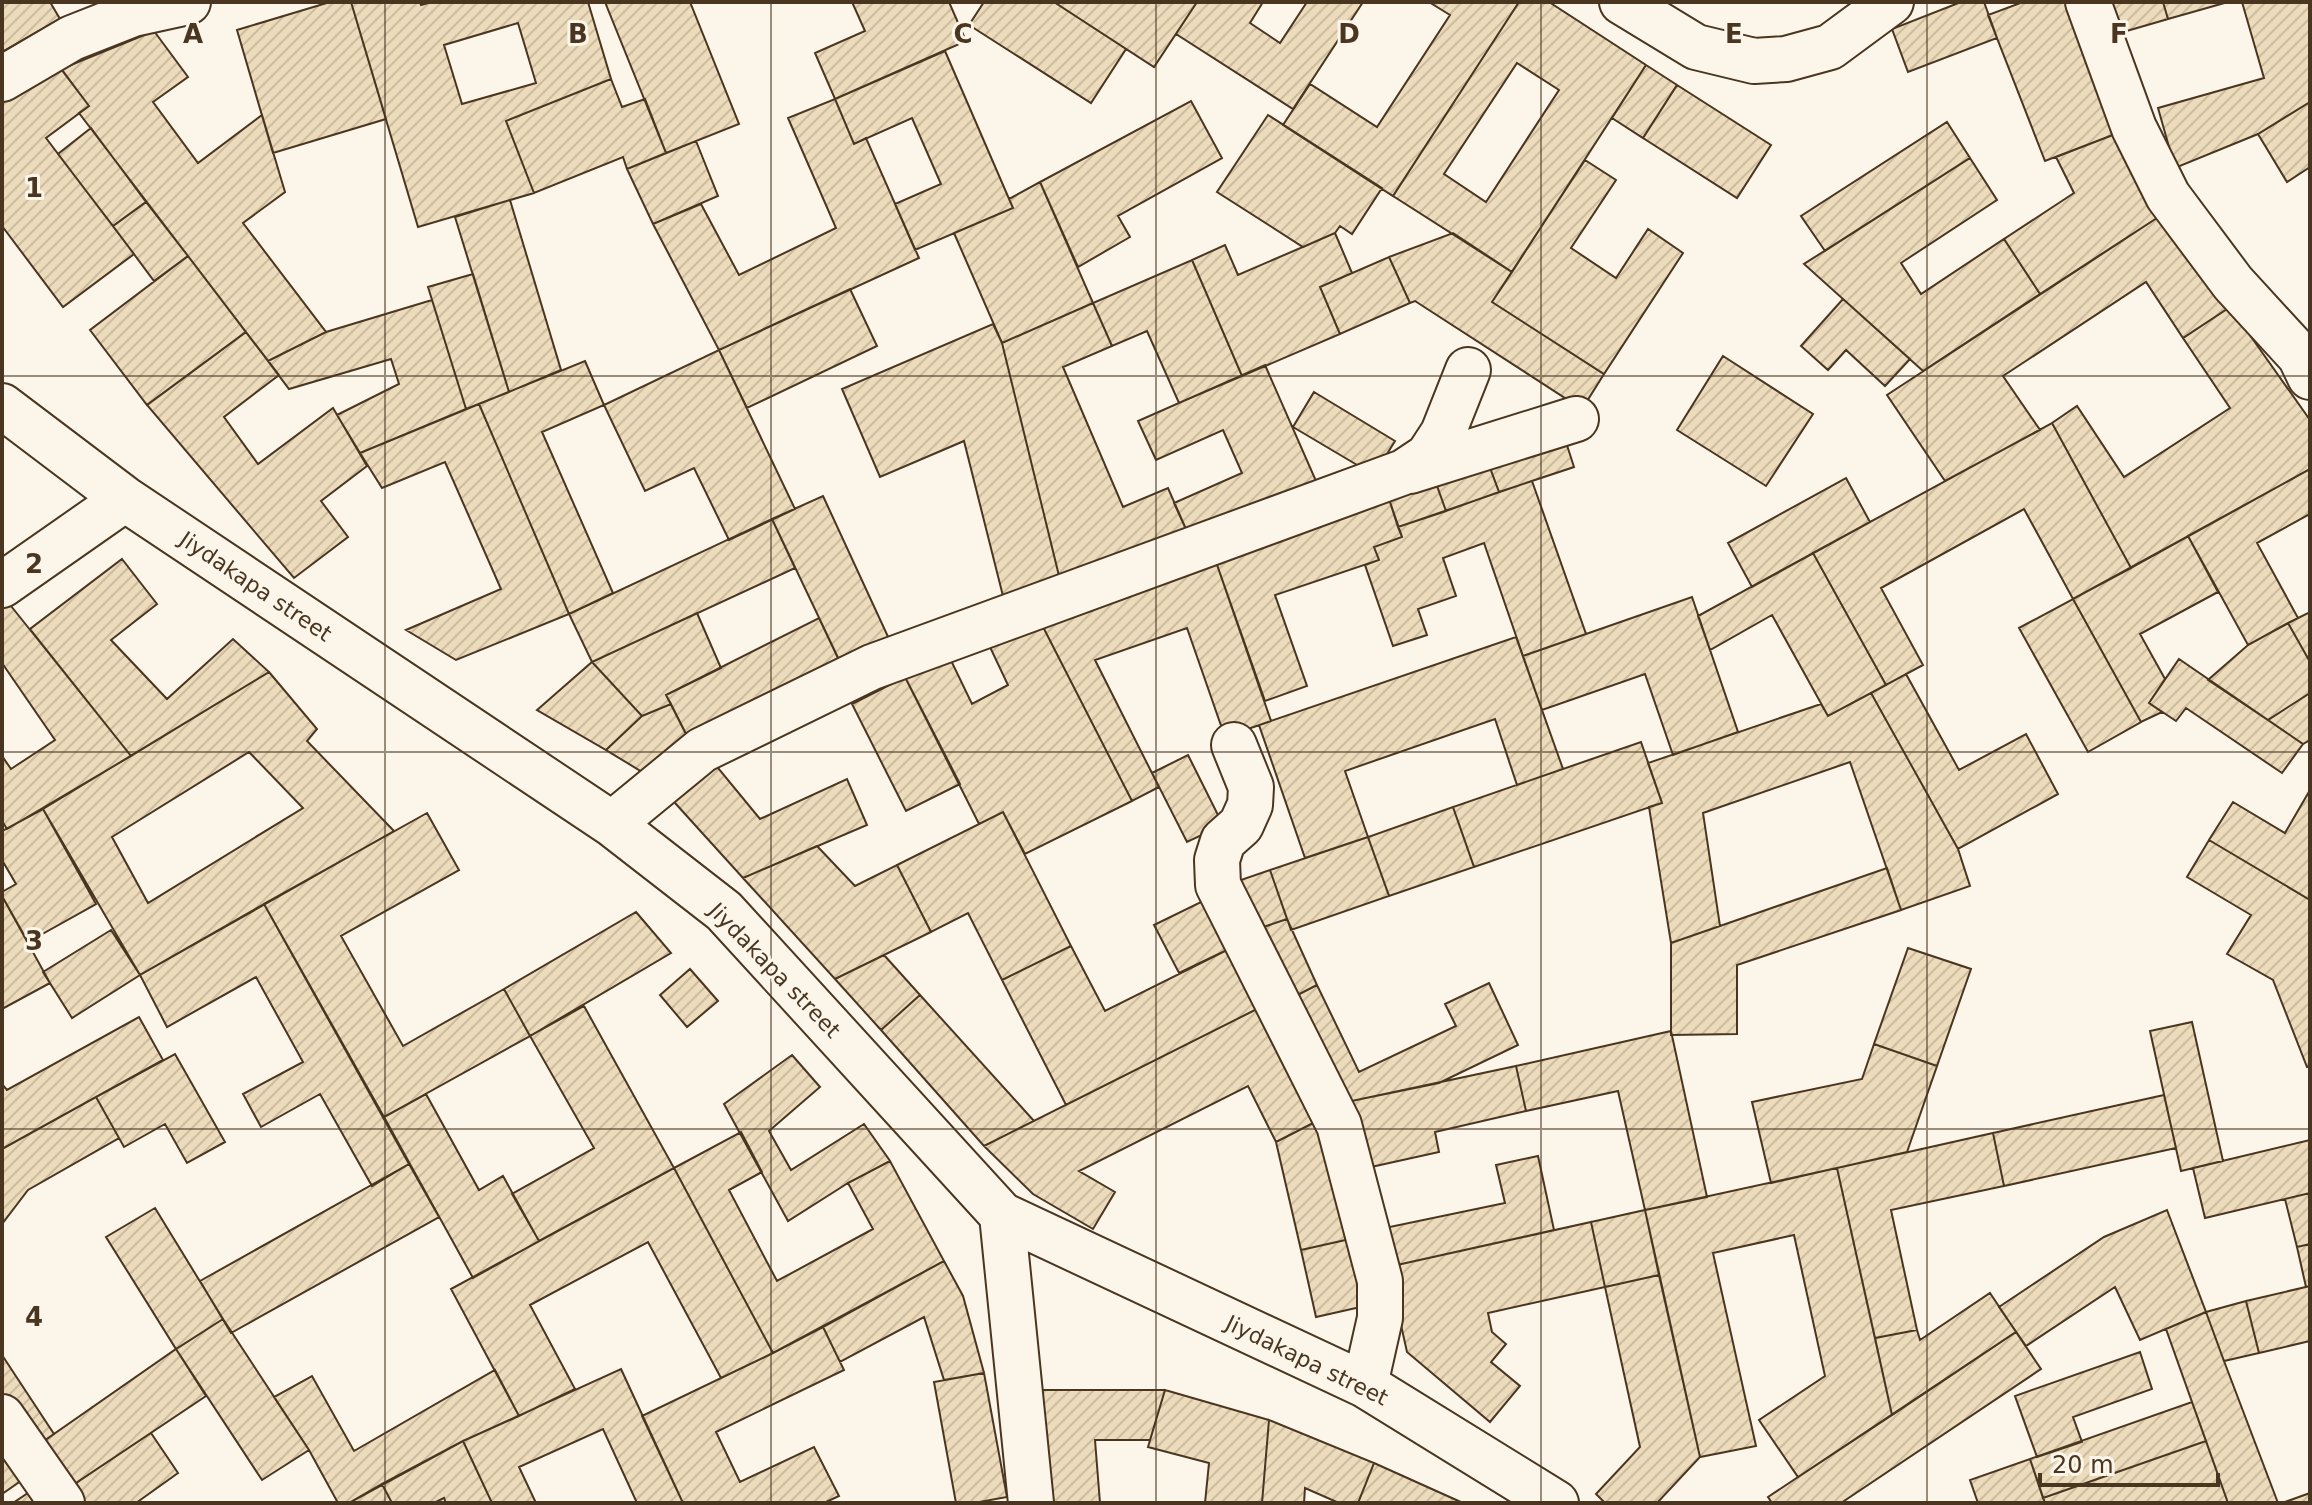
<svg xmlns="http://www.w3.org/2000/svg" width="2312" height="1505" font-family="'DejaVu Sans',sans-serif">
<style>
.building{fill:url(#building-hatch);stroke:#4a3520;stroke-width:2;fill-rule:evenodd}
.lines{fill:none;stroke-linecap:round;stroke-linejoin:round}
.minor-casing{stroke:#4a3520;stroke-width:48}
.minor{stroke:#fbf6e9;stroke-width:44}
.grid{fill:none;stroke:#4a3520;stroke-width:2;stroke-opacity:0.55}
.labels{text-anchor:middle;stroke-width:6;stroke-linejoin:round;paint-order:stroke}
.street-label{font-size:22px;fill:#4a3520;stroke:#fbf6e9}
.grid-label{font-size:26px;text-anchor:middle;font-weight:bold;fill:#4a3520;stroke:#fbf6e9;stroke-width:6;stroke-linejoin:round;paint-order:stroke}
</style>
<defs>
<pattern id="building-hatch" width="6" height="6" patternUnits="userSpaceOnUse" patternTransform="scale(2)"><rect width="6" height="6" fill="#ecdcbc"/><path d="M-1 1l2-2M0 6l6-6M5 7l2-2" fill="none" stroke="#ccbda1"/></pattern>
</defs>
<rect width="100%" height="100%" fill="#fbf6e9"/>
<path class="building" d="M2,2H50L60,19L2,52Z
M330,2H351L386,119L273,153L237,30Z
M351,2H420L421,5L432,2H588L611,79L506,121L534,193L418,227ZM518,23L536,83L462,104L444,45Z
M605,2H690L739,124L666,153Z
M852,2H949L966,41L835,99L815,53L865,31Z
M984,2H1054L1126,49L1091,103L969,25Z
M1054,2H1197L1154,67Z
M1197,2H1263L1250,23L1280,43L1307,2H1363L1293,109L1176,34Z
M1429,2H1519L1393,196L1283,125L1310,84L1377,127L1450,15Z
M1519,2H1549L1646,65L1512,272L1393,196ZM1517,63L1559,90L1486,202L1444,174Z
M1961,2H1984L1997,38L1908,72L1892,29Z
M2023,2H2069L2118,133L2045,161L1988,15Z
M2096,2H2163L2168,19L2106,37Z
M2163,2H2228L2168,19Z
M2242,2H2310V102L2258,134L2175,168L2158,108L2264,78Z
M154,31L188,77L153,102L198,163L262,115L285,192L243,223L326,332L268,361L79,113L89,106L61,69Z
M945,51L1013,208L915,250L895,204L941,184L912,118L854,144L835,99Z
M54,59L89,106L46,138L134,254L63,307L2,226V98Z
M1646,65L1677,85L1643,138L1612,118Z
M611,79L622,107L645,99L666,153L627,169L623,157L534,193L506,121Z
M1677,85L1771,145L1737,198L1643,138Z
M835,99L854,144L866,138L919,258L719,350L653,224L701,204L739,275L836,228L788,118Z
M1191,101L1222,158L1118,216L1130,237L1078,267L1040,182Z
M2310,102V167L2287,182L2258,134Z
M1268,115L1382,188L1352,234L1340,226L1335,233L1303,247L1217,192Z
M1947,122L1970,158L1825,251L1801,216Z
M91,128L146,202L113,226L58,154Z
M2118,133L2160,216L2040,294L2004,239L2074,193L2056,157Z
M696,141L718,196L653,224L627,169Z
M1970,158L1997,200L1901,263L1921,294L2004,239L2040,294L1923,371L1804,264Z
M1585,160L1616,180L1571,248L1616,278L1648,229L1683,253L1604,374L1492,302Z
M1040,182L1093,303L1002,343L954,233L1013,208L1009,199Z
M510,200L561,370L509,392L455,217Z
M146,202L188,256L154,281L113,226Z
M2160,216L2230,307L2183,338L2146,282L2003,376L2040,430L1945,481L1887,395Z
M1335,233L1352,273L1320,287L1340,334L1242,376L1192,260L1225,245L1238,275Z
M1453,233L1512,272L1492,302L1604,374L1582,409L1415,301L1410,303L1389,257Z
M188,256L246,332L147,405L90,330Z
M1389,257L1410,303L1340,334L1320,287Z
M1192,260L1242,376L1179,403L1147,331L1112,346L1093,303Z
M473,274L509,392L466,409L428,287Z
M850,289L877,346L747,408L719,350Z
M1843,299L1910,359L1885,386L1846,350L1828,370L1801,346Z
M432,300L466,409L360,453L337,415L399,384L391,359L289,389L268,361L326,332Z
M1093,303L1112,346L1063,367L1123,507L1168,488L1189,536L1061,584L1002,343Z
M2230,307L2310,420V469L2131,568L2052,423L2077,406L2124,477L2230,408L2183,338Z
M993,324L1002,343L1061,584L1005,604L964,441L880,477L842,389Z
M246,332L279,375L224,417L258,464L333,408L367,466L321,501L348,537L294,578L147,405Z
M719,350L795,509L729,540L694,468L645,491L604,405Z
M1723,356L1813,414L1766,486L1677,430Z
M585,361L604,405L542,432L613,593L569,614L479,404Z
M1265,365L1316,481L1189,536L1174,503L1242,473L1223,430L1156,460L1138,421Z
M1314,392L1395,441L1374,475L1293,427Z
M479,404L569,614L456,660L406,630L501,589L445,462L382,488L360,453Z
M2052,423L2131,568L2073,599L2024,509L1881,588L1923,665L1886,685L1813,553Z
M1565,439L1574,467L1499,492L1489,465Z
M1489,465L1499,492L1446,511L1436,483Z
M2310,469V514L2257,543L2298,618L2248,645L2188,536Z
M1846,478L1870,522L1752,587L1728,543Z
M1532,481L1586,634L1523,656L1484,543L1443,558L1456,596L1418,609L1427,635L1393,646L1365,565L1379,560L1374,547L1402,537L1398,527Z
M1436,483L1446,511L1398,527L1389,499Z
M823,496L890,641L841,664L772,519Z
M1389,499L1402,537L1374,547L1379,560L1275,595L1307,686L1265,701L1215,559Z
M772,519L795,568L592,662L569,614Z
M2188,536L2218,592L2140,634L2165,679L2149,703L2162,712L2141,722L2073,599Z
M1813,553L1886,685L1828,716L1772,615L1710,650L1698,616Z
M122,559L157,604L111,640L167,699L233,639L269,672L131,756L30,629Z
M1215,559L1271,721L1225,737L1187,628L1095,660L1159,787L1132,801L1039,619Z
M1692,597L1738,732L1673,755L1645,674L1542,710L1523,656Z
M2073,599L2141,722L2088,752L2019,628Z
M7,601L131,756L7,829L2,821V756L11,769L55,740L2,663V605Z
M2310,612V662L2288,623Z
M697,613L721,668L666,695L671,704L642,716L592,662Z
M819,618L845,673L693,748L666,695Z
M1039,619L1132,801L1025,854L1003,812L979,824L905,677L945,648L972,704L1008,685L989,645Z
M2288,623L2310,662V693L2268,720L2208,680L2248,645Z
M1516,637L1563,769L1517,785L1495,719L1345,771L1368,837L1305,858L1259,725Z
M2179,659L2303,744L2282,773L2186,708L2176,721L2149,703Z
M592,662L642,716L606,750L537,710Z
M269,672L317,729L307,741L394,831L140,975L43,809ZM249,752L303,808L148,903L112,837Z
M1906,674L1959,770L2026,734L2058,794L1958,849L1871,693Z
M905,677L960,784L906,811L852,704Z
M1871,693L1958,849L1970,886L1901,910L1850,762L1703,813L1720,926L1671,943L1649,807L1662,803L1648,763L1821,704L1828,716Z
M2310,693V740L2303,744L2268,720Z
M671,704L693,748L652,778L606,750L642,716Z
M1641,742L1662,803L1474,867L1453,807Z
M1188,755L1223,825L1187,842L1152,773Z
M709,757L760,819L847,779L867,825L743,878L666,793Z
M2310,790V900L2209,840L2233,802L2285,833Z
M1453,807L1474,867L1389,896L1368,837Z
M43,809L96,904L28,942L2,896V892L16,884L2,860V831Z
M1003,812L1071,946L1002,980L968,913L931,932L897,865Z
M427,813L459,870L341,936L403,1046L504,989L530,1036L384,1117L264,904Z
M1368,837L1389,896L1291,930L1270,870Z
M2209,840L2310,900V1066L2307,1067L2273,980L2227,954L2251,915L2187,877Z
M817,846L855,886L897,865L931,932L835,979L743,878Z
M1887,868L1901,910L1737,965V1034L1671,1035V943Z
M1270,870L1287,919L1246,933L1229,884Z
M2,896L50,983L2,1009Z
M1205,900L1229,949L1179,973L1154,925Z
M264,904L409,1164L372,1186L320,1094L261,1127L243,1094L303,1062L256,977L167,1027L140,975Z
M636,912L671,953L530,1036L504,989Z
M1287,919L1317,985L1280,1004L1246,933Z
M111,930L140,975L72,1018L43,972Z
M1071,946L1105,1011L1229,949L1259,1008L1066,1105L1002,980Z
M1908,948L1971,969L1937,1066L1874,1044Z
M884,955L920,995L881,1030L835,979Z
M690,969L718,1001L687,1027L660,995Z
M1489,983L1518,1045L1439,1083L1347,1102L1280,1004L1317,985L1359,1072L1456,1026L1445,1004Z
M920,995L1034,1121L984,1146L881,1030Z
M1265,1005L1323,1118L1276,1142L1248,1086L1079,1171L1115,1192L1093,1229L1033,1194L984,1146Z
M584,1006L674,1168L539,1241L512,1194L594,1148L530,1036Z
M139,1017L163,1060L2,1149V1084L7,1090Z
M2192,1022L2223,1161L2181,1171L2150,1031Z
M1671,1031L1707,1197L1645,1210L1618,1091L1526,1111L1516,1066Z
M1874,1044L1937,1066L1907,1152L1771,1183L1752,1102L1862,1079Z
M175,1054L225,1142L187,1163L165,1124L124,1147L96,1097Z
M792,1055L820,1087L769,1131L791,1170L864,1124L890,1161L848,1183L788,1221L724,1104Z
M1516,1066L1526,1111L1435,1132L1439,1152L1362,1169L1347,1102Z
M426,1094L479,1190L503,1176L539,1241L473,1278L384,1117Z
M2164,1095L2176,1148L2004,1186L1993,1133Z
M96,1097L119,1138L28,1190L2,1224V1149Z
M1323,1118L1350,1239L1301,1250L1276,1142Z
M741,1132L762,1172L729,1190L777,1281L873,1229L848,1183L890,1161L944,1261L773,1353L674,1168Z
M1993,1133L2004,1186L1891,1210L1917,1330L1875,1338L1837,1168Z
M2310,1140V1193L2205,1218L2193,1168Z
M1538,1156L1554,1230L1388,1267L1380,1229L1505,1203L1496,1165Z
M409,1164L439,1217L231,1333L200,1281Z
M674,1168L773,1353L721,1378L648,1242L530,1305L575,1389L519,1416L451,1289Z
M1837,1168L1892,1415L1798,1477L1759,1420L1825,1376L1794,1235L1713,1253L1756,1446L1700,1457L1645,1210Z
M2310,1193V1244L2297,1247L2285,1199Z
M155,1208L223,1319L176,1349L106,1237Z
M1645,1210L1659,1275L1605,1287L1591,1222Z
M2167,1210L2206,1312L2140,1340L2115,1287L2026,1346L1999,1307L2104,1237Z
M1591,1222L1605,1287L1488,1313L1492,1332L1506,1344L1491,1362L1520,1386L1490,1422L1407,1352L1388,1267Z
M1350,1239L1365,1306L1316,1317L1301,1250Z
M2310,1244V1286L2306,1287L2297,1247Z
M944,1261L963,1296L984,1373L944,1380L924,1317L840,1362L823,1327Z
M1659,1275L1700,1457L1657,1503H1605L1596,1494L1640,1447L1605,1287Z
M2310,1286V1341L2259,1353L2246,1301Z
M1990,1293L2016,1332L1892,1415L1875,1338L1917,1330L1920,1340Z
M2246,1301L2259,1353L2224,1361L2206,1312Z
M2206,1312L2224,1361L2278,1503H2228L2166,1329Z
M223,1319L309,1450L262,1480L176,1349Z
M823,1327L844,1370L716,1432L740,1482L814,1447L839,1496L824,1503H683L642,1416L773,1353Z
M2016,1332L2041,1369L1841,1503H1772L1768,1497Z
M176,1349L206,1396L61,1493L31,1450Z
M2140,1352L2152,1389L2073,1417L2082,1442L2037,1457L2015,1396Z
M2,1355L54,1434L31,1450L2,1406Z
M621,1369L683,1503H637L603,1429L519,1467L536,1503H492L463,1441Z
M495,1370L519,1416L463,1441L349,1503H338L309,1450L274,1397L312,1376L354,1451Z
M984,1373L1007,1497L974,1503H956L934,1382Z
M1040,1390H1165L1150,1440H1095L1100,1503H1048Z
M1165,1390L1269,1420L1262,1503H1205L1209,1463L1148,1447Z
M2192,1402L2206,1441L2043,1498L2030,1459Z
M1269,1420L1374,1463L1358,1503H1339L1305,1488L1304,1503H1262Z
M151,1433L178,1473L136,1503H68L61,1493Z
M463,1441L492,1503H446L444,1498L434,1503H392L382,1484Z
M2206,1441L2228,1503H2045L2043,1498Z
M2,1444L25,1478L2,1494Z
M2030,1459L2045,1503H1978L1970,1480Z
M1374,1463L1463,1503H1358Z
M43,1483L56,1503H13Z
M382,1484L392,1503H349Z
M2310,1493V1503H2282Z"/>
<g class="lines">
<defs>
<path id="minor" d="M1622,2L1696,47L1754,61L1786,59L1830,47L1891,2
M2088,2L2134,128L2168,196L2233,283L2300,356L2310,377
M2,79L72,38L133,14L188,2
M2,406L125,499L612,824L724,911L1002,1215L1365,1385L1556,1503
M1410,471L1576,419
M2,585L125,499
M1234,745L1251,787L1250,805L1241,825L1223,841L1217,860L1218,885L1339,1125L1380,1281V1318L1365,1385
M612,824L702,750L872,667L1404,472L1428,456L1443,433L1468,370
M1002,1215L1031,1503
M2,1417L62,1503"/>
</defs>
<use href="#minor" class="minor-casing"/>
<use href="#minor" class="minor"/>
</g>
<path class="grid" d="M385,2V1503M771,2V1503M1156,2V1503M1541,2V1503M1927,2V1503M2,376H2310M2,752H2310M2,1129H2310"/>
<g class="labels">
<g class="street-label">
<text transform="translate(256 586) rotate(34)" y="8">Jiydakapa street</text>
<text transform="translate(775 970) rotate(46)" y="8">Jiydakapa street</text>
<text transform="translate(1307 1360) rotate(26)" y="8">Jiydakapa street</text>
</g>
</g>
<g class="grid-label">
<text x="193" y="43">A</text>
<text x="578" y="43">B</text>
<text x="963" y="43">C</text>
<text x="1349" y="43">D</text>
<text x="1734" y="43">E</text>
<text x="2119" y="43">F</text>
<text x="34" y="197">1</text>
<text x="34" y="573">2</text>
<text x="34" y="950">3</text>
<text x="34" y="1326">4</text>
</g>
<rect width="2312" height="1505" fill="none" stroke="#4a3520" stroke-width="8"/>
<path d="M2040 1473v12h178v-12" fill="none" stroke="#4a3520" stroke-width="4"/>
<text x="2052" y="1473" font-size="24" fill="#4a3520" stroke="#fbf6e9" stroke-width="6" paint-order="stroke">20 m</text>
</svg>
